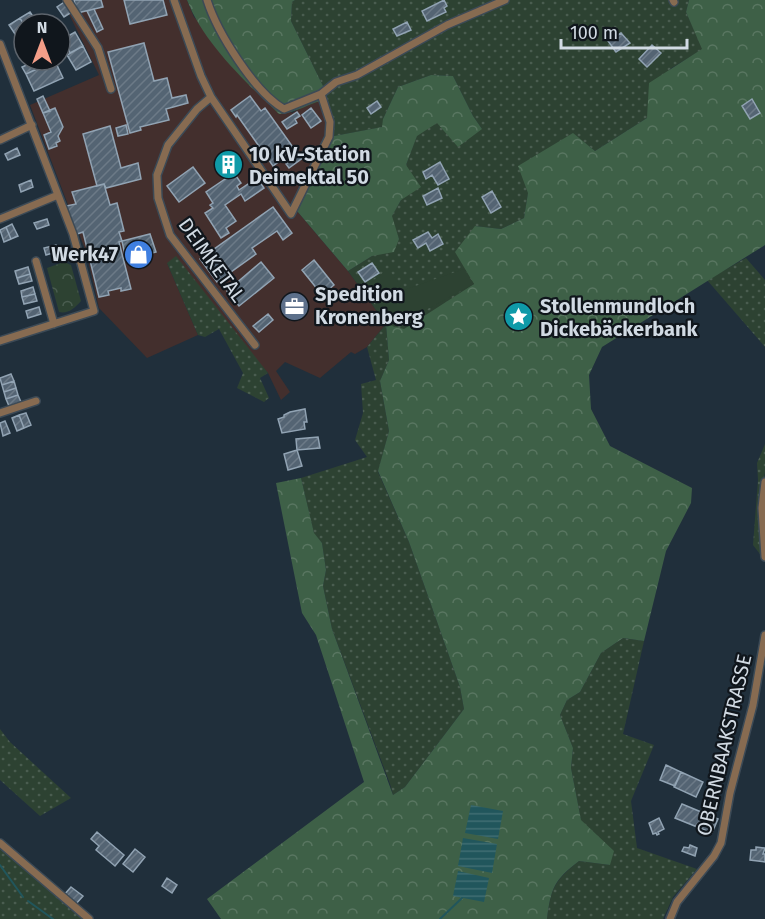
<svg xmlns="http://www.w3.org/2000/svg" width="765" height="919" font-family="'Fira Sans',sans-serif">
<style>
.industrial{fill:#432f2d}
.grass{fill:url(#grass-dots)}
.forest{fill:url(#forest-crowns)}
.park{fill:url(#park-crowns)}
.pitch{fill:#2d4232}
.water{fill:url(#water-rules)}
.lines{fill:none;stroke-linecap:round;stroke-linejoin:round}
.stream{stroke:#21565c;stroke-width:2}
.building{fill:url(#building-hatch);stroke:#91a3b3;stroke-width:1.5}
.street-casing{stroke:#3c4a56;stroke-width:10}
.street{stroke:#876b51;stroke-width:7}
.labels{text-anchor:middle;stroke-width:4.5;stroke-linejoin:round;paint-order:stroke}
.poi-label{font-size:20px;font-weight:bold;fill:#d1dae3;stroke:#10161c;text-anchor:start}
.street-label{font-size:20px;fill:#d1dae3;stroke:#10161c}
</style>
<defs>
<pattern id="grass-dots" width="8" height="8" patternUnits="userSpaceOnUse" patternTransform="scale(1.5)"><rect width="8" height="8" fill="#2d4232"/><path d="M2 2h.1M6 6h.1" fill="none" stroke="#4a5d50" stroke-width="1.8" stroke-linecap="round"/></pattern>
<pattern id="forest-crowns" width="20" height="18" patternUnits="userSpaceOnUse" patternTransform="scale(1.5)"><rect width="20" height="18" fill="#3e6047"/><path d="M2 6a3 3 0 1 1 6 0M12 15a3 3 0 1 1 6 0" fill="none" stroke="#597661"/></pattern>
<pattern id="park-crowns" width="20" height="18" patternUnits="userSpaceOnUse" patternTransform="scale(1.5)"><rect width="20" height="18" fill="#2d4232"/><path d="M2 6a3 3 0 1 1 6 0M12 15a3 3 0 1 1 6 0" fill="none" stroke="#4a5d50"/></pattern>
<pattern id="water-rules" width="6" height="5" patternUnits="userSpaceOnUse" patternTransform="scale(1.5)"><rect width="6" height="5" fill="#21565c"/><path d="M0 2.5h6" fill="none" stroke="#406e73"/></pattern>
<pattern id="building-hatch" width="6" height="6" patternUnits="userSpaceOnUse" patternTransform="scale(1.5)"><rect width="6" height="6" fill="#546473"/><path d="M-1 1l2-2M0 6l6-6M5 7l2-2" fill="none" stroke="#6c7a87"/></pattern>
</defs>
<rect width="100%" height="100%" fill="#202f3b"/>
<path class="industrial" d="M62,0H187L194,17L292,113L312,102L327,99L334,136L297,211L348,271L386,324L367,347L355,354L351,352L320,378L285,362L276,371L290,392L281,400L268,373L167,263L198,335L147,358L99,308L86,252L30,105L99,75Z"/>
<path class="grass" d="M295,0H689L686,12L703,49L670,69L647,118L595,151L573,134L528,194L524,218L501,229L475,226V284L404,330L386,324L389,360L380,381L389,431L378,472L409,542L460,687L464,709L405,787L393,795L390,784L332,629L323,586L326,570L322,543L314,534L301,478L367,457L355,440L363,413L361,384L376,380L367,347L386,324L348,271L399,239L391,217L401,200L406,165L417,135L437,122L482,129L473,116L453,76L431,75L398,87L383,119V127L334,136L324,88L291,21L292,2Z
M176,256L268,373L260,378L269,398L264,402L237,388L243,373L219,329L205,337L198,335L167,263Z
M746,258L765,280V347L707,280Z
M765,444V472L760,505L763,558L753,545L758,480L757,463Z
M623,638L644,641L623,734L654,745L631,801L637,848L697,869L673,897L663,919H547C551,888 554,881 579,861L610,865L581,821L571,768L573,748L560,715L567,700L580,692L601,653Z
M0,729L10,742L71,798L40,816L0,780Z
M0,846L86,919H0Z"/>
<path class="forest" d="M187,0H295L292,2L291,21L324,88L327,99C308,103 298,113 279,114C246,82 204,44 187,0Z
M689,0H765V245L602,347L589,375L591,409L610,446L692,488L691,503L666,551L644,641L623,638L601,653L580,692L567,700L560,715L573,748L571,768L581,820L614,851L610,865L579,861C554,880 551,888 547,919H221L207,899L364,782L316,635L302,613L276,483L301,478L314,533L322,543L326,570L323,586L332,629L393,795L405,787L464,709L460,687L409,542L378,471L389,431L380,381L389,360L386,324L404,329L474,284L455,252L475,226L501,229L524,218L528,193L518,166L573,133L595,151L647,118L649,83L702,49L686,12Z
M431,75L453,76L473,116L482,129L458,147L437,123L417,136L406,165L421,187L401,200L392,216L399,239L394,252L372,256L348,271L297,211L334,136L382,127L383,119L398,87Z"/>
<path class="park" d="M64,262L71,265L81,301C75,308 68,314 59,312L47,268Z"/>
<path class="pitch" d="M388,269L404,290L464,269L474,284L394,327L363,288Z"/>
<path class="water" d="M471,805L503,811L498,839L465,833Z
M463,838L497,844L492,873L458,866Z
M458,871L489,878L484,902L453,896Z"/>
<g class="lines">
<path class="stream" d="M0,865L23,897
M28,901L53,919
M440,919L462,898"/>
</g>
<path class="building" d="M74,0H101L103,7L77,13Z
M124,0H163L167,15L130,24Z
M444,0L447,6L444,8L446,12L427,21L422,11Z
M66,1L72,12L64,17L57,7Z
M94,9L103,29L97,32L87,11Z
M30,12L38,24L24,25L20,18Z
M20,18L24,25V33L17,37L9,25Z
M407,22L411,30L397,36L393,29Z
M75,32L83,46L70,53L68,48L65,49L62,44L65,42L63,39Z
M621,33L630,43L616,52L608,41Z
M144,43L154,81L167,78L172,98L186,95L188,103L166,109L169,120L140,127L141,130L130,133L108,52Z
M652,45L661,53L647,67L639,59Z
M83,46L91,62L76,70L67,55Z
M35,61L39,68L26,74L22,67Z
M55,61L63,78L34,91L26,74Z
M43,96L50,111L43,113L37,99Z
M250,96L261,111L265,108L295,150L273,166L237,115L236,117L231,110Z
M752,99L760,113L750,119L742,106Z
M377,101L381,107L371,114L367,108Z
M55,108L63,127L58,136L60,141L56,143L57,146L49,149L44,135L51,132L43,113Z
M311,108L321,121L311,128L302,115Z
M297,112L300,116L295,119L297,123L287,129L282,122Z
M126,125L128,134L118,136L116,128Z
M110,126L121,168L138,163L141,179L106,188L104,184L97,186L83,134Z
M17,148L20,155L8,160L5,154Z
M308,148L311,152L289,168L286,164Z
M440,162L449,179L438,185L432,175L426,179L423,172Z
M193,167L205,183L179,202L167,186Z
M234,173L241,183L237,186L239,190L257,178L264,188L245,201L241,194L225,205L236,221L226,228L229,233L221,238L205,213L213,208L210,205L213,203L206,192Z
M31,180L33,187L21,192L19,185Z
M104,184L110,205L117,203L124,231L119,232L122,241L119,242L131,289L121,291V288L108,291L109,295L99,297L83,232L77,234L66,206L76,204L72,192Z
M438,188L442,198L427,205L423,196Z
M492,191L501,207L491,213L482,197Z
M273,207L292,233L283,240L277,231L252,248L256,254L217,282L200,259Z
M47,219L49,225L37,229L34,223Z
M12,224L18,236L11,239L6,227Z
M6,227L11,239L4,242L0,230Z
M428,232L432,238L438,234L443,244L430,251L426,243L418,248L413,240Z
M150,234L156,252L126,260L122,241Z
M56,245L59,251L46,255L44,248Z
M314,260L334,285L322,295L302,270Z
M261,262L274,278L239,306L227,291Z
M372,263L379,273L365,282L358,272Z
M28,267L30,274L17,278L15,271Z
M30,274L32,281L19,284L17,278Z
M33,287L35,294L22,297L21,291Z
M35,294L37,301L24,304L22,297Z
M39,307L41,314L28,318L26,311Z
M268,314L273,320L259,332L253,326Z
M11,374L14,381L2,385L0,378Z
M14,381L16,388L4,392L2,385Z
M16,388L18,395L6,399L4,392Z
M18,395L21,402L9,406L6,399Z
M305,409L307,422H304L305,429L282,433L278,419L284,417V415L290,412Z
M26,413L31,425L24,428L19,415Z
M19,415L24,428L17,431L12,418Z
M5,421L10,433L3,436L0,423Z
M318,437L320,448L297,450L296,439Z
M297,450L302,466L288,470L284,454Z
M666,765L681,772L675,786L660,780Z
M681,772L703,782L696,797L674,787Z
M682,804L718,819L712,833L675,818Z
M659,818L664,829L658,832L659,834L657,835L656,833L653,834L649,823Z
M97,832L124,855L115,866L96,850L99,846L91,839Z
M690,845L697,848L695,856L682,851L684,847L689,848Z
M756,847L765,848L763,854H765V862L750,860L751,850H756Z
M135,849L145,857L133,872L123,864Z
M167,878L177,885L172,893L162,886Z
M71,887L83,896L75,905L64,895Z"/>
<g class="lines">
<defs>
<path id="street" d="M67,0L98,48L111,89
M174,0L201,76L211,97L291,214L329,137L330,122L321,94
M207,0C217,32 255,93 284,109L321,94L336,82L357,75L447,25L505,0
M673,0L674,2
M0,44L73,234L94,311L0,341
M211,97L197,109L168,145L157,175L158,198L170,235L255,345
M0,140L32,125
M0,219L58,195
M36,261L54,324
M0,413L36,401
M765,482L762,508L765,557
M0,843L89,919
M670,919L677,902L714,856L721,843L730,793L753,705L765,635"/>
</defs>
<use href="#street" class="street-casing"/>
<use href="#street" class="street"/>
</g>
<defs>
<symbol id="building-disc" viewBox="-11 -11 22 22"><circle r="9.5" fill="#0f9aa8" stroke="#10161c"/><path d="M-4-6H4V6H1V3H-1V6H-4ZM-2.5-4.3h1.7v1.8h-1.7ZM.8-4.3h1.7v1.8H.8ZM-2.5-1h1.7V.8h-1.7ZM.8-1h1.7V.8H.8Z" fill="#fff"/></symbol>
<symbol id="shop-disc" viewBox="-11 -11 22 22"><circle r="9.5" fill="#3f7fe0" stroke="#10161c"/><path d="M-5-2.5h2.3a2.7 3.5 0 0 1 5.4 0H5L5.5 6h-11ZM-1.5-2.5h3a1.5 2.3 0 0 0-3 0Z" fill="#fff"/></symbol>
<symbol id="office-disc" viewBox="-11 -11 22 22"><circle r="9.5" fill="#5c6f8a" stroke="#10161c"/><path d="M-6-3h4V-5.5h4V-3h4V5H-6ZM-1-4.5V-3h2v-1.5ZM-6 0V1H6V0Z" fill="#fff"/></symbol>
<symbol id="sight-disc" viewBox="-11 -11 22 22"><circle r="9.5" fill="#0f9aa8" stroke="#10161c"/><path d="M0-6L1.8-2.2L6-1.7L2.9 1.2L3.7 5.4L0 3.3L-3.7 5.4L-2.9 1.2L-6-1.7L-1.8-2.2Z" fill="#fff"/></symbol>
</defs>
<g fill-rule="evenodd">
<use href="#building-disc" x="212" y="148" width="33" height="33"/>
<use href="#shop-disc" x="122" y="238" width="33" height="33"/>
<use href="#office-disc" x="278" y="290" width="33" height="33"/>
<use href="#sight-disc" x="502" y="300" width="33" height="33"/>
</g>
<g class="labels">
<g class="poi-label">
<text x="249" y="161">10 kV-Station<tspan x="249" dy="23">Deimektal 50</tspan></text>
<text x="118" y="261" text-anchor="end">Werk47</text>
<text x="315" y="301">Spedition<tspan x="315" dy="23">Kronenberg</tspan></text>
<text x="540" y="313">Stollenmundloch<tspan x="540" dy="23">Dickebäckerbank</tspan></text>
</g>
<g class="street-label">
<text transform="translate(212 260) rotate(54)" y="7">DEIMKETAL</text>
<text transform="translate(724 745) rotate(-77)" y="7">OBERNBAAKSTRASSE</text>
</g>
</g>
<g transform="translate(42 42)"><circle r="28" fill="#10161c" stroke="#5d646c" stroke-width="1.5"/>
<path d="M0-4.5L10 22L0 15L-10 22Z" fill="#f49e88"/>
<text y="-9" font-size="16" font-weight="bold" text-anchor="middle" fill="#d1dae3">N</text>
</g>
<path d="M561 39v9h126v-9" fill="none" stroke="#d1dae3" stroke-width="3"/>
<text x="570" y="39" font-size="18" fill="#d1dae3" stroke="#10161c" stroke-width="4.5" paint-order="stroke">100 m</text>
</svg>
